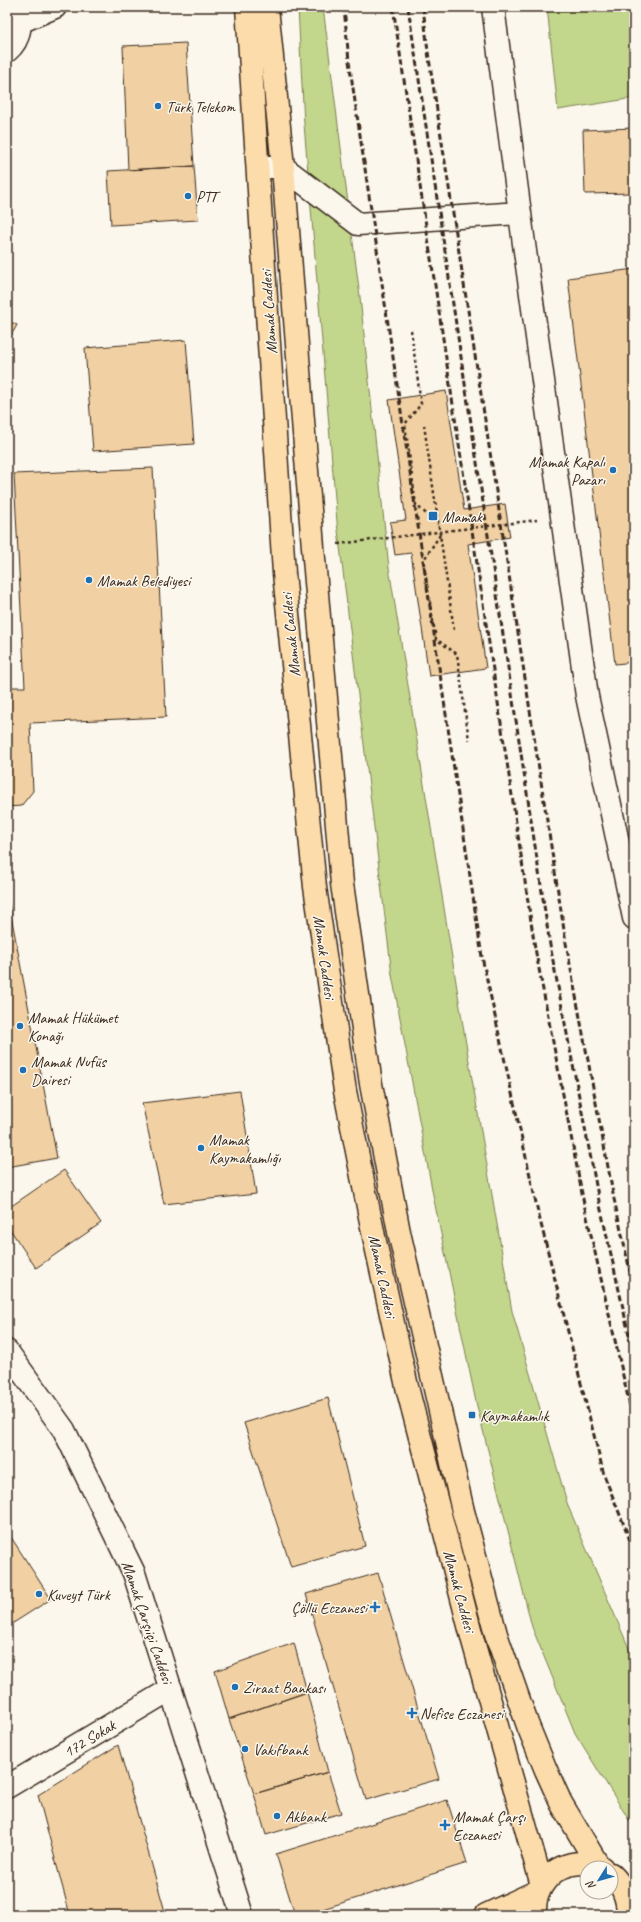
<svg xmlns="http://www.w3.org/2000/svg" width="641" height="1922" font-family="Caveat,sans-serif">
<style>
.green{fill:#c2d78c;stroke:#7e8055}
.building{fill:#f1d1a3;stroke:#3b2a1e}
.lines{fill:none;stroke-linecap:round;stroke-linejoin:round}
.minor-casing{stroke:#3b2a1e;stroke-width:25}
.secondary-casing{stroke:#3b2a1e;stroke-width:25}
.primary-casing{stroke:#3b2a1e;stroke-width:25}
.path{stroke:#3b2a1e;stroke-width:2.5;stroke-dasharray:3 3;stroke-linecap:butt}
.minor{stroke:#fbf7ec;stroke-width:22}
.secondary{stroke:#fbf7ec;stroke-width:22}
.primary{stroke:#fddcac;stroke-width:22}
.rail{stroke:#3b2a1e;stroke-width:3;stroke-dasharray:6 3;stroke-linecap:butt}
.poi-dot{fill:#1f6fb2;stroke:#fbf7ec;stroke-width:1.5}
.labels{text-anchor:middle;stroke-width:3;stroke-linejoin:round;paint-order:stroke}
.poi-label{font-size:16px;fill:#3b2a1e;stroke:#fbf7ec;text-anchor:start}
.street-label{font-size:16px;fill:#3b2a1e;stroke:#fbf7ec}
</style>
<rect width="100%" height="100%" fill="#fbf7ec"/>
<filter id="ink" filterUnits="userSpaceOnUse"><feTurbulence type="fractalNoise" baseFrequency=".025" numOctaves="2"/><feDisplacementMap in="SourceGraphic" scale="8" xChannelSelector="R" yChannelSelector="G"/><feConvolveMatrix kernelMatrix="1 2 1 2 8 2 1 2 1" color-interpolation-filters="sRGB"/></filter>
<g filter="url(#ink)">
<path class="green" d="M298,7H323L360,297L389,568L466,1044L512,1311L568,1506L634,1660V1828L575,1733L532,1627L476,1402L434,1200L392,975L337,522L304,124Z
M547,7H634V98L558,110Z"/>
<path class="building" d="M186,43L194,166L128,170L123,46Z
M634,128V193L585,194L583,130Z
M194,166L198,220L111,225L108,171Z
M634,269V662L615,664L568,278Z
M7,320L17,325L7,343Z
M186,340L194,444L93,451L85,348Z
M446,391L464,510L505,504L510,537L468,544L486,668L429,676L411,553L395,555L390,522L406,520L389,400Z
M153,468L166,717L30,723L33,791L21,806L7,807V687H25L14,474Z
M7,894L57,1158L7,1167Z
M240,1091L256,1194L164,1204L142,1103Z
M64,1170L101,1223L36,1268L7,1225V1209Z
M328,1398L365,1546L291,1567L244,1423Z
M7,1531L51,1599L7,1627Z
M378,1573L439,1779L366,1800L306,1594Z
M294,1643L307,1692L229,1719L215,1671Z
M307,1692L328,1772L254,1794L229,1719Z
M118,1745L166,1915H70L38,1795Z
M328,1772L341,1813L266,1835L254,1794Z
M447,1800L467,1863L304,1915H295L276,1854Z"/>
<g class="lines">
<defs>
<path id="minor" d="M493,7L524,244L587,696L634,918
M259,167H283L358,224L520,213
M7,1787L171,1689"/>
<path id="secondary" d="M20,22L55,7
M7,51C20,40 24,22 13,7
M7,1351L64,1430L134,1573L242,1915"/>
<path id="primary" d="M247,7L284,573L315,887L345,1091L374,1237L408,1391L473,1641L542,1885
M267,7L283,167L313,547L342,884L371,1084L399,1232L463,1511L496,1634L528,1726L546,1770L561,1803L598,1865
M611,1874C623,1885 628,1899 628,1915
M486,1915L538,1891
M535,1915C533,1887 553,1864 581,1863C588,1863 596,1864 602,1868"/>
</defs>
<use href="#minor" class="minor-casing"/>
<use href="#secondary" class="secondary-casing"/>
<use href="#primary" class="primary-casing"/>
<path class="path" d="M411,330L421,404L405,424L416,505L438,524
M424,425L454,630
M440,535L423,561L436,639L457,654L469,740
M338,544L537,520"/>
<use href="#minor" class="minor"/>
<use href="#secondary" class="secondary"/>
<use href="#primary" class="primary"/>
<path class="rail" d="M344,7L349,61L482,957L538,1212L604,1475L634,1550
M393,7L535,948L584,1204L634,1424
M408,7L550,945L599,1201L634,1357
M423,7L428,52L566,943L614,1199L634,1289"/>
</g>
</g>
<g class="poi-dot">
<circle cx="158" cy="106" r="4"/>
<circle cx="188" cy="196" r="4"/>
<circle cx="613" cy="470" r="4"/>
<rect x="428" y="511" width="10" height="10" rx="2"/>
<circle cx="89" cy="580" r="4"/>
<circle cx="20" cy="1026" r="4"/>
<circle cx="23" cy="1070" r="4"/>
<circle cx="201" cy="1148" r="4"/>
<rect x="468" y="1411" width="8" height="8" rx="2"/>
<circle cx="39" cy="1594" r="4"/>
<path d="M373 1601h4v4h4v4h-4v4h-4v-4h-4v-4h4z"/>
<circle cx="235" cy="1687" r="4"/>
<path d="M410 1707h4v4h4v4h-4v4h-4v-4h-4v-4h4z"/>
<circle cx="245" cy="1749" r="4"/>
<circle cx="277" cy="1816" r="4"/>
<path d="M443 1819h4v4h4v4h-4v4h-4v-4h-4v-4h4z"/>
</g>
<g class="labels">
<g class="poi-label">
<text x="166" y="112">Türk Telekom</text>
<text x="196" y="202">PTT</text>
<text x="605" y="467" text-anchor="end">Mamak Kapalı<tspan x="605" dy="18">Pazarı</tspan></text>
<text x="442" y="522">Mamak</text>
<text x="97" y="586">Mamak Belediyesi</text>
<text x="28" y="1023">Mamak Hükümet<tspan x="28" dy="18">Konağı</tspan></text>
<text x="31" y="1067">Mamak Nufüs<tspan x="31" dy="18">Dairesi</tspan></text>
<text x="209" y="1145">Mamak<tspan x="209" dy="18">Kaymakamlığı</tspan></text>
<text x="480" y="1421">Kaymakamlık</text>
<text x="47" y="1600">Kuveyt Türk</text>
<text x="367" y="1613" text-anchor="end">Çöllü Eczanesi</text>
<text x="243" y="1693">Ziraat Bankası</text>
<text x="420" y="1719">Nefise Eczanesi</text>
<text x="253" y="1755">Vakıfbank</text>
<text x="285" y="1822">Akbank</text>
<text x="453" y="1822">Mamak Çarşı<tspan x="453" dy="18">Eczanesi</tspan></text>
</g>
<g class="street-label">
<text transform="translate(268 312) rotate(-94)" y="6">Mamak Caddesi</text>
<text transform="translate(290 635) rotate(-96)" y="6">Mamak Caddesi</text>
<text transform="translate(325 957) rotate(82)" y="6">Mamak Caddesi</text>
<text transform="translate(383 1276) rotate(78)" y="6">Mamak Caddesi</text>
<text transform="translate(460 1591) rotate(75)" y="6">Mamak Caddesi</text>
<text transform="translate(148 1622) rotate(71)" y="6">Mamak Çarşıiçi Caddesi</text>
<text transform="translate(89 1738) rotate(-31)" y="6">172 Sokak</text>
</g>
</g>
<rect width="641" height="1922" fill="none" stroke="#fbf7ec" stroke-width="24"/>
<rect x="12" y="12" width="617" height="1898" fill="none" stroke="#3b2a1e" stroke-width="1.5" filter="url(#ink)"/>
<g transform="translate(599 1880) rotate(233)"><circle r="19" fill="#fbf7ec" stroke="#aea59a"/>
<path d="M0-3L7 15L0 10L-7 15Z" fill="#1f6fb2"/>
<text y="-6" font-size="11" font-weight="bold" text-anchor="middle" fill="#3b2a1e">N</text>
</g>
</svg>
